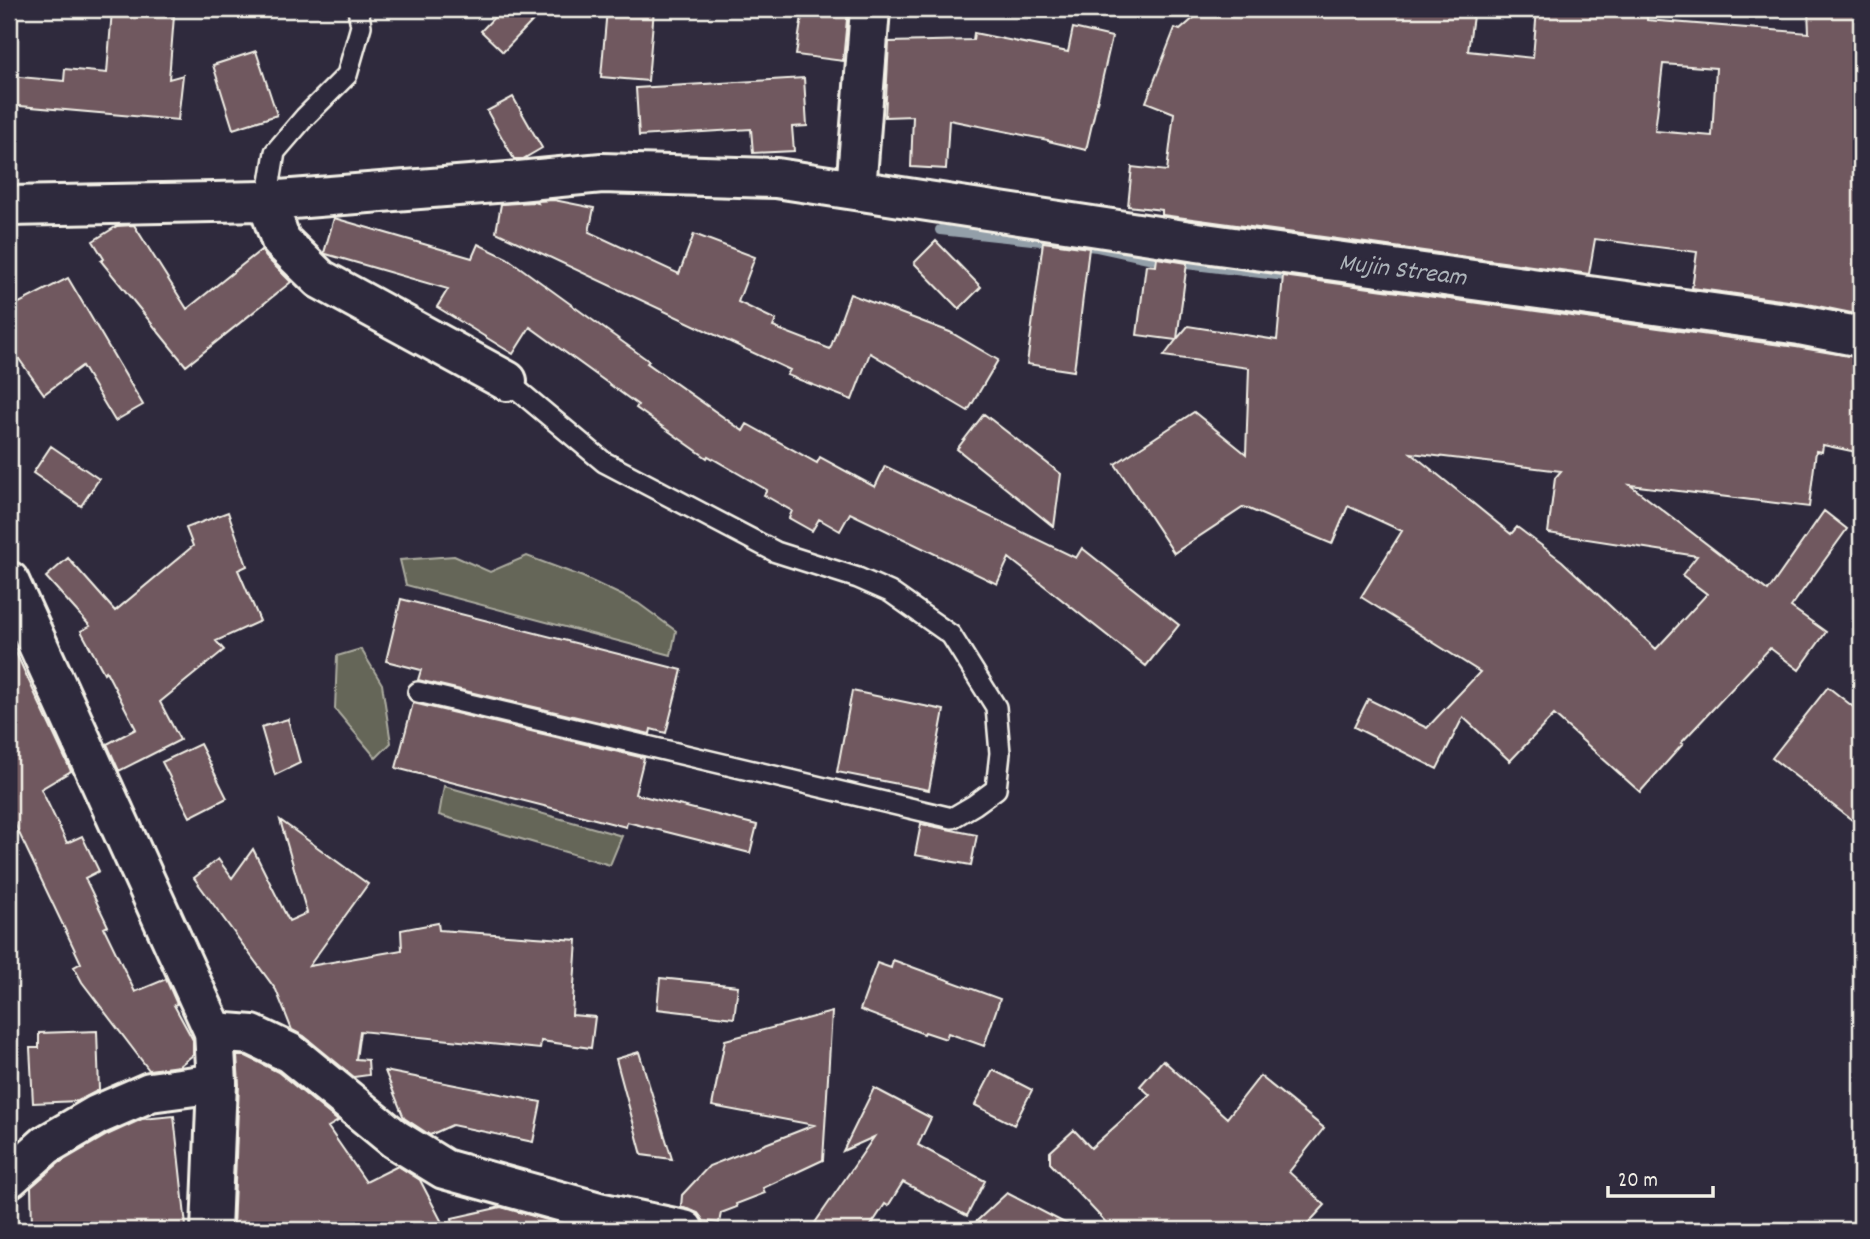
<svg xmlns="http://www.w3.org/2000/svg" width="1870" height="1239" font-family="Dekko,sans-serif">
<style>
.green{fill:#656658;stroke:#acaca0;stroke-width:2}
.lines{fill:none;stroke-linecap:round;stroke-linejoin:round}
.stream{stroke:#939fa9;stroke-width:10}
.building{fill:#6f595f;stroke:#f4f1e8;stroke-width:2;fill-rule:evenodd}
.service-casing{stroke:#f4f1e8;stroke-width:24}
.minor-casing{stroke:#f4f1e8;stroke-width:44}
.tertiary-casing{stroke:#f4f1e8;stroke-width:44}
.service{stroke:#2f2a3d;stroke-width:19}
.minor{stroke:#2f2a3d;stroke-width:38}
.tertiary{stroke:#2f2a3d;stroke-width:38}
.labels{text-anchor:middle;stroke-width:5;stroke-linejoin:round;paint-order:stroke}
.water-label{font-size:26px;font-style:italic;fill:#acb3b9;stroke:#2f2a3d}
</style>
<rect width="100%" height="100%" fill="#2f2a3d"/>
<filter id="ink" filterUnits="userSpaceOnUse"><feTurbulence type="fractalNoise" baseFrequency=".0143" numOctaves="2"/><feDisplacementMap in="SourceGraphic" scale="14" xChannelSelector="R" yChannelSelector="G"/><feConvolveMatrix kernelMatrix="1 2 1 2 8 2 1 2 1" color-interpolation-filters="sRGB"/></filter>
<g filter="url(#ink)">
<path class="green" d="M454,556L490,572L527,556L583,577L638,603L676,631L671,655L406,585L400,560Z
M361,649L382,684L391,743L376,758L335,709L337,656Z
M444,786L622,836L610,865L439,815Z"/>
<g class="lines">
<path class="stream" d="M940,230L1097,247L1162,261L1506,303"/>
</g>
<path class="building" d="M502,9H544L503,52L481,31Z
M607,9H654L648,81L601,77Z
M803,9H848L843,61L796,55Z
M1204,9H1474L1468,51L1533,58L1537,9H1623L1647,11V20L1809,33L1808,9H1861V315L1803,303L1692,288L1697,252L1595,239L1589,274L1200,220L1162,215V210L1128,206L1132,167L1167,171L1174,113L1146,102L1175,28L1180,30ZM1663,64L1716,68L1712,136L1655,131Z
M112,10L174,16L169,79L183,75L178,120L9,105V76L64,81L65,69L107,73Z
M1073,28L1112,37L1086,150L1048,141V140L949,120L946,169L911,167L913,116L885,117L889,42L973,40L974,33L1068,52Z
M256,51L277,115L233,129L213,65Z
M804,78L807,126L792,127L794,151L753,153L751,129L639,136L636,88Z
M513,97L542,148L523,159H514L487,111Z
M554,200L594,208L589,232L679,274L694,234L755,257L738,302L776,320L773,327L830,349L850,294L950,332L998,360L968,411L870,353L852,400L787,375L790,370L496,232L501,204L533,202L538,203L537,201Z
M334,218L472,258L478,244L507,258L649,361L647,363L743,431L747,424L817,463L820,457L875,487L885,466L1076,558L1082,548L1179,625L1146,666L1009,558L997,584L850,513L840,531L819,519L812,531L789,518L792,511L764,495L767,490L708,456L707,458L636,408L638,405L530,327L513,354L437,307L448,289L326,254L324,253Z
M134,225L187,309L261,250L266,257L291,282L186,366L101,261L104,259L93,241L117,226Z
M936,241L981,287L959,309L914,263Z
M1043,242L1089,248L1074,371L1027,364Z
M1157,258L1187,263L1177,339L1188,326L1277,340L1283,276L1796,347L1861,358V453L1823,445L1822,452L1816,451L1809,507L1630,485L1768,591L1824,511L1847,529L1791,607L1826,632L1799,670L1770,648L1681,743L1683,744L1640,792L1554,715L1510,761L1463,717L1437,769L1354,727L1368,699L1427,728L1480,672L1361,597L1402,531L1348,506L1332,544L1244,507L1174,553L1115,464L1194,412L1246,454L1249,368L1164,356L1176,340L1137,335L1146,265L1156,266ZM1411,453L1561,471L1555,478L1548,533L1697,556L1682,575L1707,594L1656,649L1562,561L1517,527L1511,534Z
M68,278L143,405L115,421L82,366L44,394L9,345V308Z
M984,414L1061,474L1054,527L957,449Z
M51,446L99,479L81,506L33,473Z
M228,512L247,566L238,570L260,621L216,641L224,650L160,702L180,740L119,771L107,744L136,729L106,671L104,673L81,631L90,626L46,577L68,558L115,611L193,546L186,528Z
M401,599L682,670L666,733L651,729L650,734L418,680L421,670L386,661Z
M9,638L71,771L41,789L67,843L82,836L99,871L85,878L108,926L104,928L135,992L166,979L177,1004L174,1005L193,1040V1055L179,1066L149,1070L82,982L74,967L81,963L9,812Z
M1828,687L1861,713V827L1772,758Z
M852,691L944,710L929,790L837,772Z
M413,703L644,758L635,794L757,825L750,853L627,822L626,827L396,768Z
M288,719L300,763L275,775L261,727Z
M200,744L227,798L190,817L162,762Z
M280,820L368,884L309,966L402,950L401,930L438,923L439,930L577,940L572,1015L595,1017L591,1048L541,1041L540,1049L360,1031L356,1059L368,1060L369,1075L354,1077L304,1036L292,1030L276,990L194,878L218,859L232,878L253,849L289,921L307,913Z
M921,824L977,835L971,865L915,855Z
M893,960L1000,999L984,1046L948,1033L946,1039L925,1032L924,1034L860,1010L877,963L891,968Z
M660,978L738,986L734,1018L657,1009Z
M832,1012L823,1160L763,1188L765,1193L736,1204L737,1207L721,1213L719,1223L704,1221L698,1213L681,1207L682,1195L709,1166L814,1125L712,1106L725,1040Z
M97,1031L99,1090L78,1101L33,1103L30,1048H39V1033Z
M639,1052L672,1159L642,1155L616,1059Z
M237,1056H246L278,1072L338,1121L328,1127L366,1182L398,1166L420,1180L446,1230H233L239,1084Z
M1163,1060L1227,1118L1260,1076L1324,1128L1289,1172L1325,1205L1302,1230H1113L1050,1163V1152L1074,1130L1091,1148L1150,1095L1140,1086Z
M993,1070L1032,1090L1014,1125L975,1105Z
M385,1071L541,1102L533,1142L452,1125L430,1135L404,1118Z
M874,1088L931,1118L918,1145L985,1181L967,1216L903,1182L888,1206L885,1204L868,1230H810L874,1137L843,1151Z
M174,1116L186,1226H178L177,1230H87V1225L32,1226L31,1187L59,1163L107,1135L142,1119Z
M1007,1193L1078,1230H967Z
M501,1207L583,1230H453L452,1218Z"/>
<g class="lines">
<defs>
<path id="service" d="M267,201L275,152L305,117L347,75L361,26L358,9
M418,692L952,818L974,805L996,789L1000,753L996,707L951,635L890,592L858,578L776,552L604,462L507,381"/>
<path id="minor" d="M856,190L870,9
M267,201L281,241L320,279L507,381
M9,206L267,201L508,182L602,173L776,178L1197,242L1800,325L1861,337
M214,1032L252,1035L290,1053L395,1139L444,1169L599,1212L684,1230
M9,1178L46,1145L97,1115L150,1092L217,1083"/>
<path id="tertiary" d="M9,581L214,1032L217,1083L211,1230"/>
</defs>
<use href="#service" class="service-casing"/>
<use href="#minor" class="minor-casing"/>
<use href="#tertiary" class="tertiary-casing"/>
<use href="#service" class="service"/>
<use href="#minor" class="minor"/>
<use href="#tertiary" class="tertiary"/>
</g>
</g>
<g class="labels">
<g class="water-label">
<text transform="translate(1403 268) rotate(7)" y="9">Mujin Stream</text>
</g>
</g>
<rect width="1870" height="1239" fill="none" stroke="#2f2a3d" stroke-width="35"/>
<rect x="18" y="18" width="1835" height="1204" fill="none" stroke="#f4f1e8" stroke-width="2.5" filter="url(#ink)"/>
<path d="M1608 1186v10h105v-10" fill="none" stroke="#f4f1e8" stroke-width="3.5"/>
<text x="1618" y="1186" font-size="21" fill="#f4f1e8" stroke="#2f2a3d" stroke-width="5" paint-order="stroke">20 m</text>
</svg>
